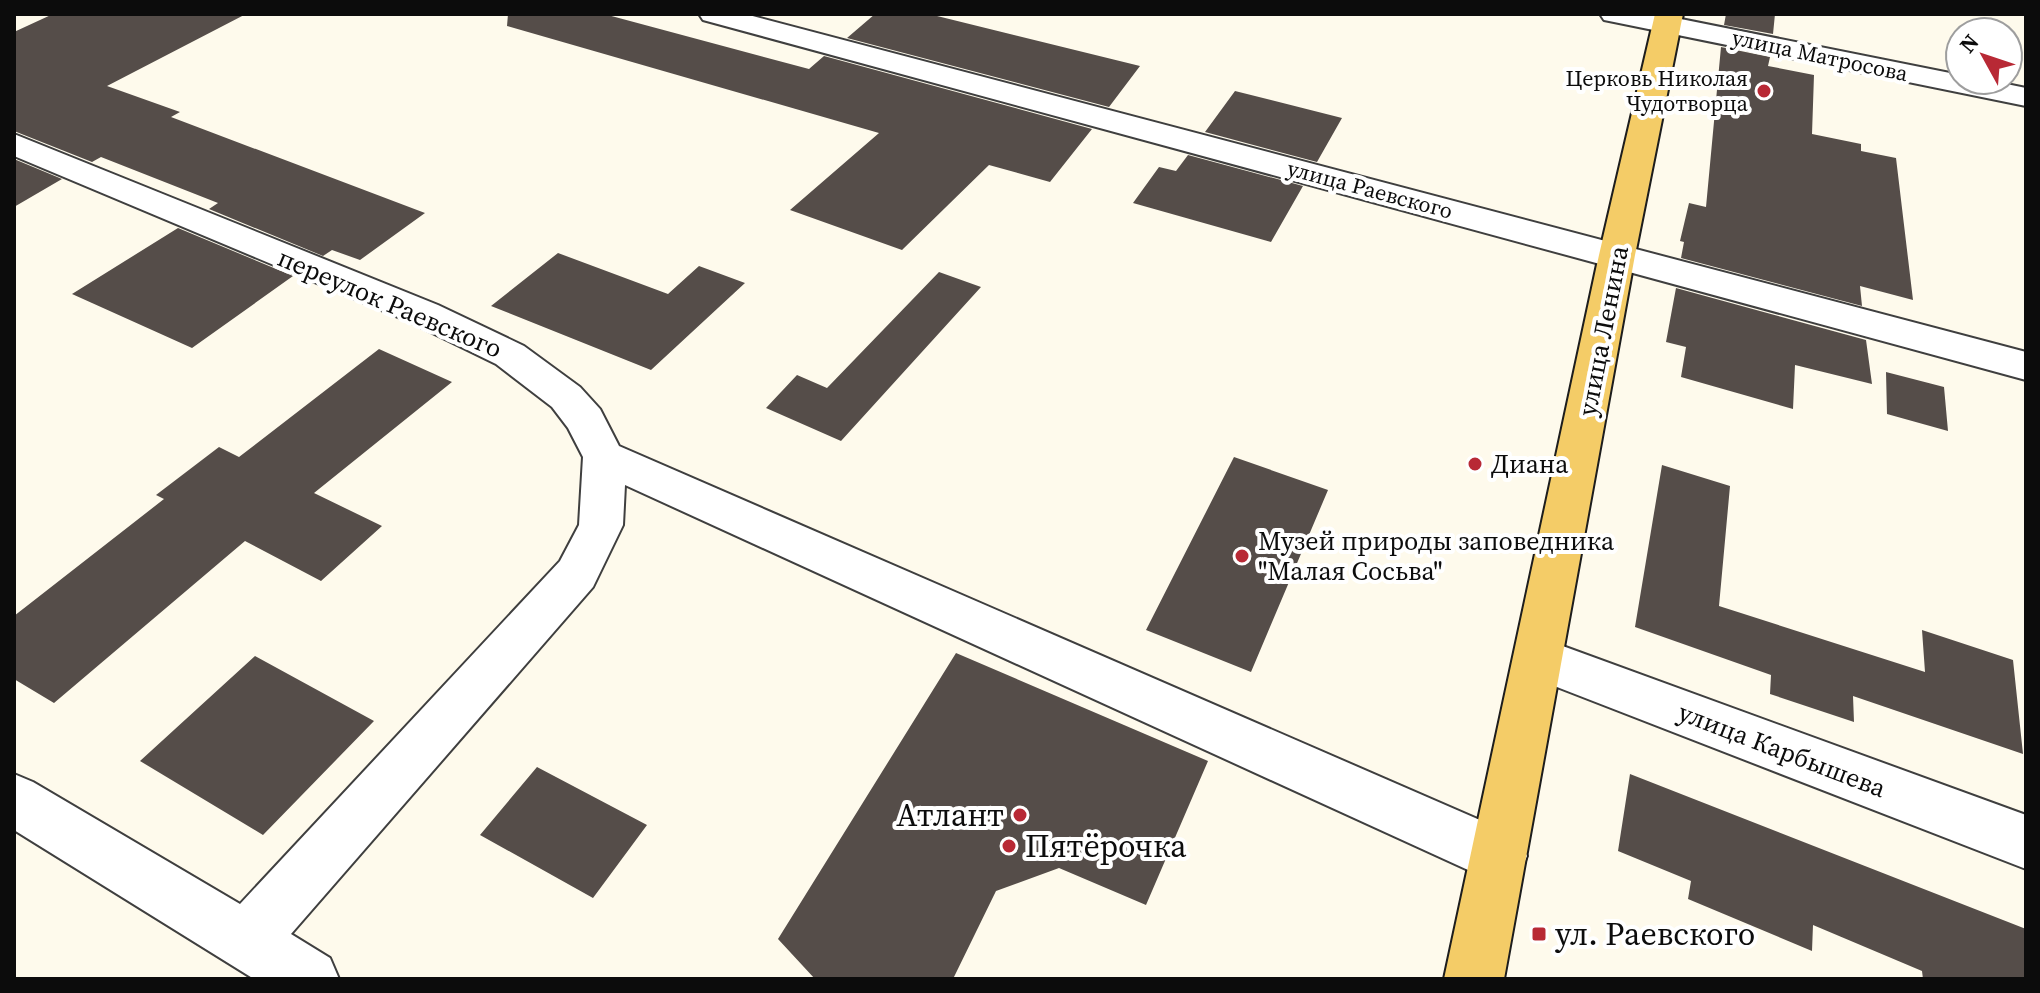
<svg xmlns="http://www.w3.org/2000/svg" width="2040" height="993" font-family="'Source Serif 4',serif">
<style>
.building{fill:#554d49}
.lines{fill:none;stroke-linecap:round;stroke-linejoin:round}
.minor-casing{stroke:#3f3f3f;stroke-width:4}
.major-casing{stroke:#1d1d1d;stroke-width:4}
.minor{fill:#fff;fill-rule:evenodd}
.major{fill:#f4cc67;fill-rule:evenodd}
.poi-dot{fill:#b82935;stroke:#fff;stroke-width:3}
.labels{text-anchor:middle;stroke-width:8;stroke-linejoin:round;paint-order:stroke}
.far-street-label{font-size:22px;fill:#0c0c0c;stroke:#fff}
.far-poi-label{font-size:22px;fill:#0c0c0c;stroke:#fff;text-anchor:end}
.street-label{font-size:26px;fill:#0c0c0c;stroke:#fff}
.poi-label{font-size:26px;fill:#0c0c0c;stroke:#fff;text-anchor:start}
.near-poi-label{font-size:32px;fill:#0c0c0c;stroke:#fff;text-anchor:start}
</style>
<rect width="100%" height="100%" fill="#fefaec"/>
<path class="building" d="M53,14H246L107,86L180,112L171,117L425,213L360,260L332,250L323,256L209,209L218,203L101,157L92,162L14,131V32Z
M508,14H604L809,69L824,56L1092,129L1050,182L989,165L902,250L790,210L879,133L507,26Z
M875,14H929L1140,66L1109,107L847,38Z
M1726,14H1775L1773,34L1724,25Z
M1721,47L1770,57L1768,66L1814,75L1812,134L1861,144V151L1896,158L1913,300L1860,286L1862,306L1681,258L1684,242L1680,241L1689,203L1706,207Z
M1235,91L1342,118L1317,162L1205,132Z
M1188,155L1303,186L1271,242L1133,203L1159,167L1176,171Z
M14,159L62,179L14,207Z
M178,228L293,276L192,348L72,294Z
M558,253L668,294L699,266L745,283L651,370L491,306Z
M939,272L981,287L841,441L766,408L797,375L827,388Z
M1676,288L1866,340L1872,384L1795,365L1793,409L1681,377L1686,347L1666,342Z
M379,349L452,382L314,493L382,526L321,581L245,541L54,703L14,679V616L164,499L156,495L219,447L239,457Z
M1886,372L1944,387L1948,431L1887,414Z
M1234,457L1328,490L1251,672L1146,630Z
M1662,465L1730,486L1719,606L1925,672L1922,630L2013,660L2023,754L1853,696L1854,722L1770,694L1771,675L1635,627Z
M956,653L1208,761L1146,905L1059,868L996,891L953,979H815L778,939Z
M255,656L374,721L263,835L140,761Z
M537,767L647,825L593,898L480,835Z
M1630,774L2026,929V979H1923L1922,971L1813,925L1812,951L1688,899L1691,881L1618,851Z"/>
<g class="lines">
<defs>
<path id="minor" d="M699,14H745L2026,352V380L703,20Z
M1600,14H1656L1960,75V80H1987L2026,88V106L1614,22L1604,20Z
M14,134L438,305L524,346L580,387L600,409L619,446L1519,837L1527,856L1519,875L1499,883L1479,875L625,485L623,525L593,587L291,934L330,958L339,979H254L14,830V774L33,782L240,904L560,561L579,525L583,457L568,428L552,407L496,364L412,323L14,156Z
M1538,637L2026,815V869L1521,673L1513,658L1521,643Z"/>
<path id="major" d="M1655,14H1683L1635,255L1504,979H1444L1599,255Z"/>
</defs>
<use href="#minor" class="minor-casing"/>
<use href="#major" class="major-casing"/>
<use href="#minor" class="minor"/>
<use href="#major" class="major"/>
</g>
<g class="poi-dot">
<circle cx="1764" cy="91" r="8"/>
<circle cx="1475" cy="464" r="8"/>
<circle cx="1242" cy="556" r="8"/>
<circle cx="1020" cy="815" r="8"/>
<circle cx="1009" cy="846" r="8"/>
<rect x="1531" y="926" width="16" height="16" rx="4"/>
</g>
<g class="labels">
<g class="far-street-label">
<text transform="translate(1820 55) rotate(12)" y="8">улица Матросова</text>
<text transform="translate(1370 189) rotate(15)" y="8">улица Раевского</text>
</g>
<g class="far-poi-label">
<text x="1748" y="86">Церковь Николая<tspan x="1748" dy="25">Чудотворца</tspan></text>
</g>
<g class="street-label">
<text transform="translate(390 303) rotate(23)" y="9">переулок Раевского</text>
<text transform="translate(1603 331) rotate(-79)" y="9">улица Ленина</text>
<text transform="translate(1782 750) rotate(21)" y="9">улица Карбышева</text>
</g>
<g class="poi-label">
<text x="1491" y="473">Диана</text>
<text x="1258" y="550">Музей природы заповедника<tspan x="1258" dy="30">"Малая Сосьва"</tspan></text>
</g>
<g class="near-poi-label">
<text x="1004" y="826" text-anchor="end">Атлант</text>
<text x="1025" y="857">Пятёрочка</text>
<text x="1555" y="945">ул. Раевского</text>
</g>
</g>
<rect width="2040" height="993" fill="none" stroke="#0c0c0c" stroke-width="32"/>
<g transform="translate(1984 56) rotate(310)"><circle r="38" fill="#ffffff" stroke="#9e9e9e" stroke-width="2"/>
<path d="M0-6L14 30L0 20L-14 30Z" fill="#b82935"/>
<text y="-12" font-size="22" font-weight="bold" text-anchor="middle" fill="#0c0c0c">N</text>
</g>
</svg>
